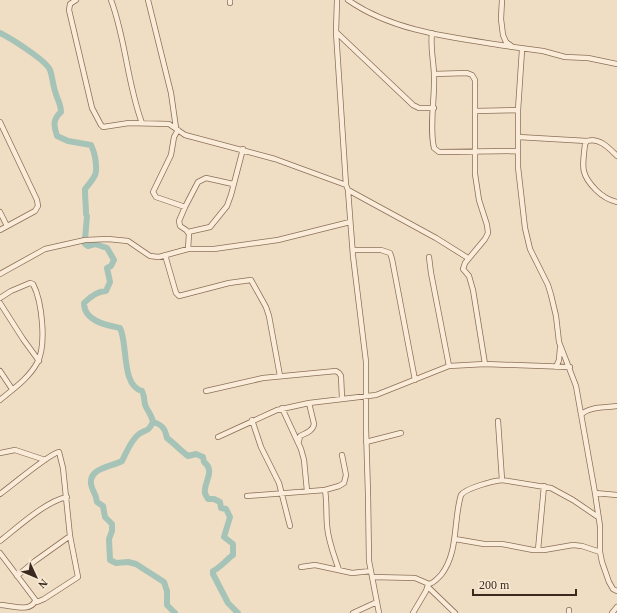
<svg xmlns="http://www.w3.org/2000/svg" width="617" height="613" font-family="Georgia,serif">
<style>
.lines{fill:none;stroke-linecap:round;stroke-linejoin:round}
.river{stroke:#a6c3b7;stroke-width:6}
.minor-casing{stroke:#8b6f5a;stroke-width:6}
.minor{stroke:#faecd8;stroke-width:4.5}
</style>
<rect width="100%" height="100%" fill="#f0dec4"/>
<g class="lines">
<path class="river" d="M0,33C10,38 46,60 50,70C52,75 53,85 55,91C57,99 61,104 61,112C52,120 54,126 57,136L68,141L91,145C93,149 94,152 95,157C98,174 96,176 85,189C85,198 86,206 86,214L87,216L85,240V244L88,246L95,244L107,248L114,260L111,266L107,268L110,282L106,291C97,291 90,297 84,303C84,321 106,325 120,328C128,343 121,386 142,391C146,399 143,402 146,407C149,413 152,416 153,422C148,432 147,429 139,434C130,441 127,452 122,461C111,467 89,468 91,484C92,491 96,493 97,502L103,506L105,517L112,524V531L109,539L110,560L116,563L128,562L136,564L164,582L167,591V605L175,613
M153,422C163,425 165,429 167,438C175,444 181,451 188,456L196,454L203,457L204,462C216,471 203,483 205,493C206,496 207,497 208,499H214L220,502L221,508L226,509L230,517L224,537L233,544V555C226,560 220,568 213,571V574L228,603L238,613"/>
<defs>
<path id="minor" d="M76,0L70,4L69,10L92,108L101,125L103,127L129,123L169,124L185,135L275,159L346,185
M111,0C126,40 127,83 142,123
M148,0L171,93L176,128
M230,0V3
M337,0L336,32L346,185L348,190L353,256L366,362V428L368,494L369,561L379,613
M348,0C395,33 458,38 513,47
M502,0L501,19L503,35L506,42L513,47L543,51L565,57L588,58L617,64
M336,32L413,105L419,108H434
M432,33C430,48 434,62 434,76C435,98 429,127 434,148L439,152L518,151
M522,50L518,110V167L525,228L530,249L548,285L551,295L556,316L559,342L576,386L595,493L600,526V552L602,562L609,582L613,589L617,591
M434,74L467,73L472,75L475,80V174L479,200L487,225L488,233L485,239L465,263L463,269L469,276L473,290L485,364
M475,111L518,110
M0,122L37,200L38,206L35,211L0,230
M178,130L174,137L171,155L153,192L156,197L185,207
M518,137L587,141
M617,156C609,148 599,137 587,141L585,144C583,165 579,173 596,190C602,196 608,200 617,202
M348,190L436,238L468,258
M0,212L7,226
M188,232L210,227L227,206L231,195L243,149
M188,249L189,234L186,230L180,226L179,221L185,207L198,182L206,178L233,184
M353,250H381L390,253L392,259L415,380
M165,255L176,293L179,296L229,283L251,280L266,307L269,316L280,376
M429,257L431,273L449,366
M0,274L45,249L85,240L108,239L128,241L150,256L159,257L188,249H214L278,240L350,222
M0,298L11,291L30,283L33,284C42,301 47,346 37,363C29,378 13,389 0,400
M0,303L23,339L39,361
M556,367L559,360L560,348
M0,371L12,389
M206,391L263,378L336,371L339,373L341,376L342,398
M282,408L301,449L304,460L307,491
M581,415C589,406 606,408 617,406
M252,420L261,447L279,483L290,526
M498,421L502,480
M218,437L277,410L309,403L376,395L449,366L485,364L570,367
M299,441L300,436C306,433 313,431 314,424L309,403
M366,442L401,433
M0,453L15,450L45,460
M325,490C327,502 326,513 327,525C328,541 334,555 339,570
M595,493L617,495
M0,494C10,487 50,453 59,452L63,468L70,536L78,577L44,599L37,602L0,553
M247,496L325,490L339,486L344,483L346,475L342,455
M455,539L484,544H502L533,550H544L573,545L582,546L600,552
M0,541C18,527 46,501 67,497
M538,550L544,486
M301,567L315,565L352,573L371,571
M17,576L35,561L70,536
M372,577L415,578L429,584C434,583 437,579 441,575C459,552 453,521 461,495C466,488 493,481 502,480L551,488L573,500L598,517
M428,587L455,613
M0,605C11,605 30,613 35,601
M569,610V613
M353,613L377,602
M413,613L426,591L428,585
M612,613L617,607"/>
</defs>
<use href="#minor" class="minor-casing"/>
<use href="#minor" class="minor"/>
</g>
<g transform="translate(36 577) rotate(134)" stroke="#f7e9d4" stroke-width="3" paint-order="stroke">
<path d="M0-3L7 15L0 10L-7 15Z" fill="#3a291e"/>
<text y="-6" font-size="11" font-weight="bold" text-anchor="middle" fill="#3a291e">N</text>
</g>
<path d="M473 589v6h103v-6" fill="none" stroke="#3a291e" stroke-width="2"/>
<text x="479" y="589" font-size="12" fill="#3a291e" stroke="#f7e9d4" stroke-width="3" paint-order="stroke">200 m</text>
</svg>
